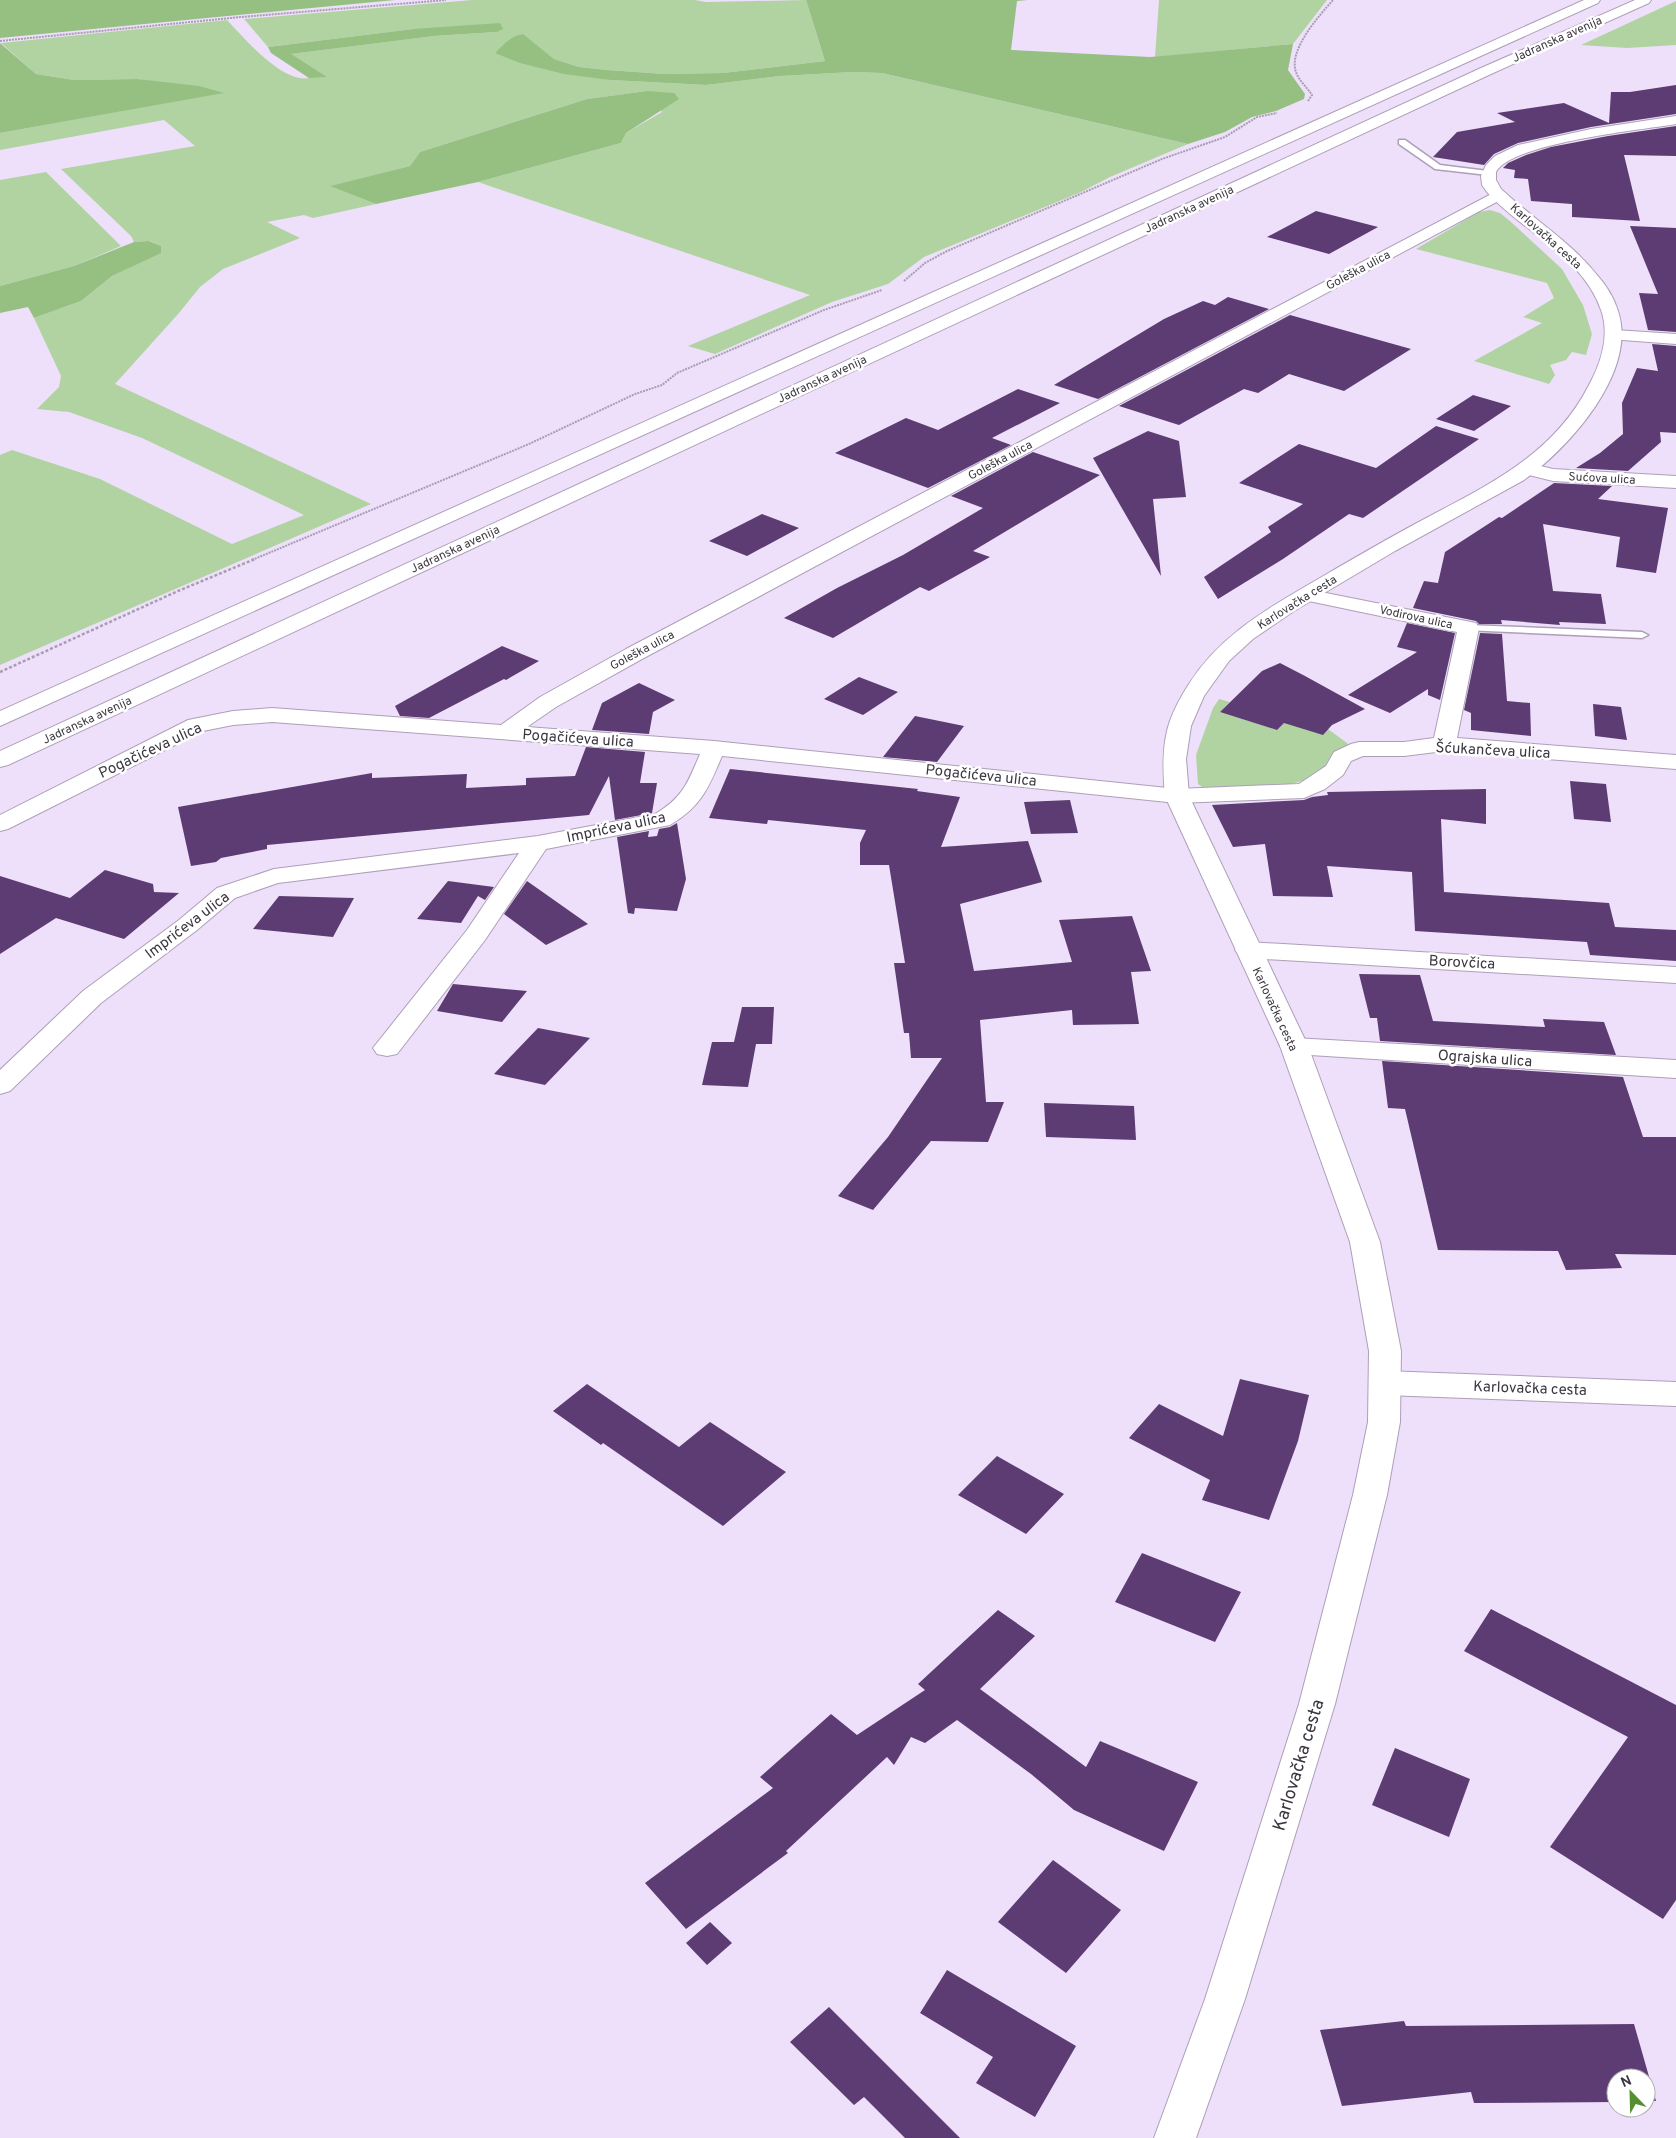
<svg xmlns="http://www.w3.org/2000/svg" width="1676" height="2138" font-family="Overpass,sans-serif">
<style>
.green{fill:#b1d3a2}
.forest{fill:#96bf82}
.building{fill:#5c3c73}
.lines{fill:none;stroke-linecap:round;stroke-linejoin:round}
.lane-casing{stroke:#ad9fb8;stroke-width:3}
.street-casing{stroke:#ad9fb8;stroke-width:2}
.secondary-casing{stroke:#ad9fb8;stroke-width:2}
.path-far1{stroke:#a89db1;stroke-width:2;stroke-dasharray:2 1;stroke-linecap:butt}
.path{stroke:#a89db1;stroke-width:2.5;stroke-dasharray:3 2;stroke-linecap:butt}
.lane{fill:#fff;fill-rule:evenodd}
.street{fill:#fff;fill-rule:evenodd}
.secondary{fill:#fff;fill-rule:evenodd}
.labels{text-anchor:middle;stroke-width:5;stroke-linejoin:round;paint-order:stroke}
.far-street-label{font-size:12px;fill:#3c3640;stroke:#fff}
.street-label{font-size:15px;fill:#3c3640;stroke:#fff}
.near-street-label{font-size:18px;fill:#3c3640;stroke:#fff}
</style>
<rect width="100%" height="100%" fill="#eee0fa"/>
<path class="green" d="M472,0H695L706,2L806,0L825,61L723,73L665,74L607,70L579,67L554,59L522,34L495,53L610,80L706,85L780,76L853,72L882,73L1188,144L1110,177L1081,192L924,257L888,284L832,302L715,354L688,346L810,295L478,182L621,143L626,133L662,112L647,91L587,99L420,152L410,166L331,186L376,204L313,218L304,215L267,222L300,238L223,269L200,287L179,313L115,384L371,504L0,665V455L12,450L100,479L232,544L304,515L142,438L69,412L37,409L59,387L61,376L34,318L81,301L112,276L161,252V246L150,241L134,242L131,236L61,169L195,146L164,120L0,150V133L222,93L137,79L74,80L36,74L1,43L227,20C245,39 282,83 309,78L290,54L434,36L497,32L413,29L268,47L244,19Z
M1159,0H1327L1293,44L1155,57Z
M1676,1V45L1627,48L1581,45Z
M46,172L121,246L74,266L0,286V180Z
M1490,210L1500,213L1511,222L1562,269L1583,305L1592,334L1586,355L1572,352L1566,360L1550,365L1555,375L1549,384L1474,361L1542,323L1523,317L1554,298L1547,283L1416,249L1479,212Z
M1219,699L1230,702L1220,712L1277,730L1287,720L1328,729L1351,746C1338,757 1326,769 1312,777C1284,791 1236,787 1205,789L1198,784L1196,755L1213,708Z"/>
<path class="forest" d="M0,0H395L0,38Z
M806,0H1028L1017,1L1011,50L1150,57L1293,44L1288,70L1305,94L1304,99L1276,111L1252,117L1225,132L1188,144L882,73L853,72L780,76L706,85L610,80L564,74L520,63L495,53C504,45 510,36 523,34L554,59L579,67L607,70L665,74L723,73L825,61Z
M500,23L503,29L497,32L434,36L291,54L327,77L309,78L271,53L268,47L413,29Z
M0,43L36,74L74,80L137,79L199,86L224,93L0,133Z
M647,91L674,93L679,99L626,133L621,143L478,182L376,204L330,186L410,166L420,152L587,99Z
M149,241L161,246V253L112,276L81,301L34,318L28,307L0,313V286L74,266L134,242Z"/>
<path class="building" d="M1676,85V114L1591,127L1518,143L1494,154L1484,165L1433,157L1457,132L1515,122L1497,113L1564,103L1609,123L1611,92H1630Z
M1676,126V156L1624,155L1640,221L1572,217V204L1531,201L1528,179L1514,178L1515,170L1503,168L1508,163L1526,155L1551,147L1608,136Z
M1316,211L1378,227L1329,254L1267,237Z
M1630,226L1676,228V332L1648,330L1639,293L1658,294Z
M1228,297L1269,309L1098,399L1054,385L1164,319L1203,301L1215,305Z
M1290,315L1411,349L1344,391L1289,374L1258,393L1244,389L1179,425L1119,406Z
M1652,344L1676,346V433L1660,432L1661,442L1628,471L1576,468L1600,453L1623,434L1622,403L1637,368L1658,371Z
M1018,389L1060,403L992,438L1011,445L928,488L835,453L906,418L938,430Z
M1473,395L1511,406L1474,431L1436,419Z
M1436,426L1479,439L1363,518L1349,514L1283,559L1218,599L1204,577L1271,532L1268,527L1303,504L1239,483L1299,444L1376,468Z
M1148,431L1179,441L1186,497L1153,499L1161,576L1093,458Z
M1033,452L1100,475L973,551L990,557L929,591L920,587L833,638L784,618L837,588L903,555L983,508L951,496Z
M1554,483L1612,486L1598,499L1668,508L1656,573L1616,567L1620,537L1543,524L1553,591L1601,594L1606,624L1559,622L1560,625L1501,620L1502,624H1479L1476,621L1413,608L1424,581L1438,583L1445,552L1499,517L1502,518Z
M762,514L799,528L747,556L709,541Z
M1407,623L1455,633L1440,700L1428,695V689L1390,713L1348,695L1417,652L1397,647Z
M1480,633L1502,634L1507,701L1530,703L1531,736L1471,730V713L1464,710Z
M502,646L539,661L506,680L504,679L429,718L400,716L395,706Z
M1280,663L1305,676L1365,709L1332,725L1323,735L1284,723L1277,730L1220,712L1262,671Z
M859,677L898,692L863,715L824,699Z
M639,683L675,700L653,712L649,734L592,730L602,703Z
M1593,704L1621,707L1627,740L1595,736Z
M915,716L964,726L937,762L883,757Z
M586,747L645,752L640,783H657L652,813L615,820L609,776L589,815L267,845V849L221,858L216,862L191,866L178,807L372,773V778L467,774L466,788L526,785V778L575,776Z
M730,769L918,789L917,791L960,797L941,847L1028,841L1042,882L960,904L974,971L1072,962L1059,920L1132,916L1151,971L1131,972L1139,1024L1073,1025L1072,1010L980,1020L986,1102H1004L988,1142L931,1141L873,1210L838,1196L888,1137L942,1058H911L909,1033H904L894,963H905L889,865H860V843L866,830L768,820L767,824L709,818Z
M1570,781L1606,784L1611,822L1574,819Z
M1486,789V824L1441,819L1444,892L1609,903L1615,927L1676,930V961L1590,955L1587,942L1415,931L1412,872L1327,866L1333,897L1273,896L1265,844L1233,847L1212,805L1304,800L1312,797L1328,795L1327,792Z
M1070,800L1078,833L1031,834L1024,802Z
M677,823L686,879L677,911L635,908L634,914L628,913L617,837L649,831L648,837L657,836L659,829L670,827Z
M105,870L153,884L154,892L179,893L124,939L56,918L0,954V876L70,898Z
M448,881L494,887L485,900L478,896L461,923L417,919Z
M527,881L588,924L546,945L504,914Z
M279,896L354,898L333,937L253,929Z
M1359,974L1420,975L1433,1021L1545,1027L1543,1019L1604,1022L1616,1055L1380,1041L1377,1018H1370Z
M453,984L527,991L502,1022L437,1011Z
M742,1007H774L772,1044H756L748,1087L702,1085L712,1042H734Z
M538,1028L590,1038L545,1085L494,1074Z
M1382,1061L1623,1077L1643,1137H1676V1255L1615,1254L1622,1268L1566,1270L1558,1251L1438,1250L1405,1109L1388,1108Z
M1044,1103L1134,1106L1136,1140L1046,1137Z
M1240,1379L1309,1395L1298,1441L1269,1520L1202,1500L1210,1480L1129,1438L1159,1404L1223,1436Z
M587,1384L679,1447L710,1422L786,1472L723,1526L603,1443L601,1445L553,1411Z
M997,1456L1064,1494L1026,1534L958,1495Z
M1142,1553L1241,1592L1215,1642L1115,1602Z
M1491,1609L1676,1705V1900L1663,1919L1550,1847L1628,1737L1464,1651Z
M998,1610L1035,1636L980,1689L1086,1767L1100,1741L1198,1782L1164,1851L1074,1810L1031,1774L957,1720L925,1743L911,1737L894,1765L887,1757L786,1851L788,1853L686,1929L645,1883L773,1788L760,1777L831,1714L857,1735L925,1690L918,1684Z
M1395,1748L1470,1779L1449,1837L1372,1805Z
M1053,1860L1121,1910L1066,1973L998,1922Z
M710,1922L732,1943L707,1965L686,1943Z
M947,1970L1076,2046L1035,2117L976,2083L993,2057L920,2013Z
M829,2007L960,2138H905L864,2097L854,2105L790,2042Z
M1404,2021L1406,2026L1634,2024L1656,2101H1646V2078H1616V2102L1474,2103L1471,2092L1342,2106L1320,2030Z"/>
<g class="lines">
<defs>
<path id="lane" d="M1399,140H1405L1440,165L1488,171L1492,173L1488,175L1435,169L1399,144Z
M1468,625L1642,632L1648,635L1642,638L1464,630L1462,628Z"/>
<path id="street" d="M1499,190L1504,192L1507,195L1504,198L642,659L556,707L527,727L714,741L1177,789L1299,784L1326,766L1334,752L1351,744L1359,742H1404L1434,738L1457,632L1299,599L1296,595L1299,591L1306,589L1476,623L1479,628L1457,738L1676,755V769L1444,751L1404,756H1363L1351,761L1343,775L1325,789L1304,798L1177,803L722,756C709,787 701,807 670,825L546,849L485,940L397,1054L387,1056L377,1054L373,1048L467,930L519,853L278,883L235,898L197,930L101,1003L10,1091L0,1094V1070L83,991L179,920L217,888L274,869L538,836L655,814C683,798 688,782 700,754L272,722L233,725L203,731L8,829L0,831V815L188,720L233,711L272,708L501,725L540,697L626,649Z
M1615,330L1676,334V344L1609,339L1606,335L1609,331Z
M1528,463L1553,469L1676,476V488L1553,481L1521,473L1518,469L1521,465Z
M1248,942L1676,967V983L1248,958L1239,955L1235,950L1239,945Z
M1294,1038L1676,1060V1078L1294,1054L1284,1052L1280,1046L1284,1040Z
M1385,1371L1676,1382V1406L1385,1395L1374,1391L1369,1383L1374,1375Z"/>
<path id="secondary" d="M1584,0H1600L1598,3L0,726V711Z
M1635,0H1651L1649,3L1491,74L8,765L0,767V751L1481,68Z
M1676,116V124C1641,130 1511,143 1496,172V180L1501,189C1533,219 1570,241 1597,275C1606,285 1614,298 1618,311C1638,372 1569,448 1524,480L1395,551L1294,611L1253,639L1229,661L1204,696L1191,726L1186,759L1189,796L1308,1046L1380,1242L1401,1351L1400,1422L1387,1495L1335,1704L1245,1999L1196,2138H1154L1205,1999L1299,1704L1353,1495L1368,1422L1369,1351L1350,1242L1280,1046L1165,796C1163,774 1162,752 1167,731C1171,714 1180,698 1189,684C1216,641 1258,614 1301,589C1339,567 1376,545 1415,524C1483,487 1552,458 1589,385C1601,363 1610,335 1601,310C1582,255 1522,232 1487,192L1482,185L1481,176L1486,165L1495,156L1518,145L1591,129Z"/>
</defs>
<use href="#lane" class="lane-casing"/>
<use href="#street" class="street-casing"/>
<use href="#secondary" class="secondary-casing"/>
<path class="path-far1" d="M0,41L241,17L446,0
M1308,101L1312,95C1307,87 1299,81 1296,72C1288,50 1319,16 1333,0
M904,281L925,263L947,251L1162,159L1225,137L1257,117L1277,113
M252,560L529,444L635,394L662,385L677,373L824,310L882,290"/>
<path class="path" d="M0,672L178,591L255,559"/>
<use href="#lane" class="lane"/>
<use href="#street" class="street"/>
<use href="#secondary" class="secondary"/>
</g>
<g class="labels">
<g class="far-street-label">
<text transform="translate(1557 39) rotate(-24)" y="4">Jadranska avenija</text>
<text transform="translate(1189 209) rotate(-25)" y="4">Jadranska avenija</text>
<text transform="translate(1546 236) rotate(42)" y="4">Karlovačka cesta</text>
<text transform="translate(1358 270) rotate(-28)" y="4">Goleška ulica</text>
<text transform="translate(822 379) rotate(-25)" y="4">Jadranska avenija</text>
<text transform="translate(1000 460) rotate(-28)" y="4">Goleška ulica</text>
<text transform="translate(1602 478) rotate(3)" y="4">Sućova ulica</text>
<text transform="translate(455 549) rotate(-25)" y="4">Jadranska avenija</text>
<text transform="translate(1297 602) rotate(-32)" y="4">Karlovačka cesta</text>
<text transform="translate(1416 617) rotate(12)" y="4">Vodirova ulica</text>
<text transform="translate(642 650) rotate(-28)" y="4">Goleška ulica</text>
<text transform="translate(87 720) rotate(-25)" y="4">Jadranska avenija</text>
<text transform="translate(1275 1009) rotate(65)" y="4">Karlovačka cesta</text>
</g>
<g class="street-label">
<text transform="translate(578 738) rotate(4)" y="5">Pogačićeva ulica</text>
<text transform="translate(150 750) rotate(-25)" y="5">Pogačićeva ulica</text>
<text transform="translate(1493 750) rotate(3)" y="5">Šćukančeva ulica</text>
<text transform="translate(981 775) rotate(6)" y="5">Pogačićeva ulica</text>
<text transform="translate(616 827) rotate(-12)" y="5">Imprićeva ulica</text>
<text transform="translate(187 925) rotate(-37)" y="5">Imprićeva ulica</text>
<text transform="translate(1462 962) rotate(3)" y="5">Borovčica</text>
<text transform="translate(1485 1058) rotate(4)" y="5">Ograjska ulica</text>
<text transform="translate(1530 1388) rotate(2)" y="5">Karlovačka cesta</text>
</g>
<g class="near-street-label">
<text transform="translate(1298 1765) rotate(-73)" y="6">Karlovačka cesta</text>
</g>
</g>
<g transform="translate(1631 2093) rotate(337)"><circle r="24" fill="#ffffff" stroke="#b1afb3"/>
<path d="M0-4L9 19L0 12L-9 19Z" fill="#54902f"/>
<text y="-8" font-size="14" font-weight="bold" text-anchor="middle" fill="#3c3640">N</text>
</g>
</svg>
